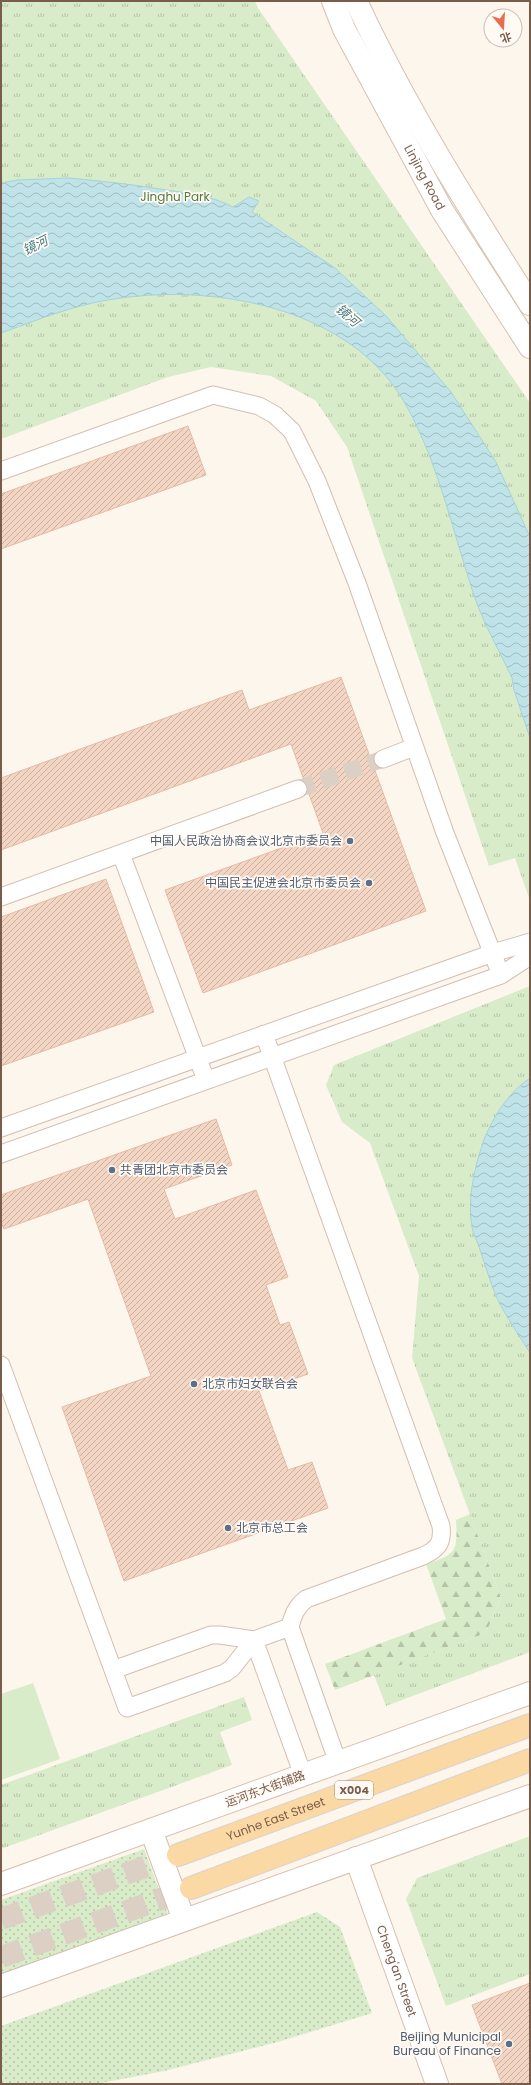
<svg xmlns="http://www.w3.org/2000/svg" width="531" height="2085" font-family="Poppins,'Noto Sans SC',sans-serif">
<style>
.grass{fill:url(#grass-dots)}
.forest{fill:url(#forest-firs)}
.park{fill:url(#park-tufts)}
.garden{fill:#d8ecc9}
.water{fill:url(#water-waves);stroke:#a5d3da}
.building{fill:url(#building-hatch);stroke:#e6bba3}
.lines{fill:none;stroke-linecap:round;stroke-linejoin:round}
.street-tunnel{stroke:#dcd0c4;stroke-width:17;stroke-dasharray:17 8;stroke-linecap:butt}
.primary-tunnel{stroke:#dcd0c4;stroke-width:22;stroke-dasharray:22 11;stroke-linecap:butt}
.street-casing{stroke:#d1beb0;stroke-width:19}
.secondary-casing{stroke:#d6c0b0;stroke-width:24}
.primary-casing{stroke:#dad1cd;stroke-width:24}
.street{stroke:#fff;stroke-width:17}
.secondary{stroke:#fff;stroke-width:22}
.primary{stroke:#fbd9a5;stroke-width:22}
.service-dot{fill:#5c6f8a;stroke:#fffaf3;stroke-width:1.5}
.labels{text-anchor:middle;stroke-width:3.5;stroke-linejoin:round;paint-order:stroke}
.shield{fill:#fffaf3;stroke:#a28b7f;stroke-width:1}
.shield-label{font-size:11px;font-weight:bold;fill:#7a5c4d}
.street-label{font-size:12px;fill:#7a5c4d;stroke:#fffaf3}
.park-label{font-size:12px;fill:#537a41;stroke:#fffaf3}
.service-label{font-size:12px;fill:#4e5e75;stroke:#fffaf3;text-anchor:end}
.water-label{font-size:13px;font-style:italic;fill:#437c86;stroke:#fffaf3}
</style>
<defs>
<pattern id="grass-dots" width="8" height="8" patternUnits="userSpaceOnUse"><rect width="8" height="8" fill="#d8ecc9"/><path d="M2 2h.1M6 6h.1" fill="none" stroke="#b4c2a5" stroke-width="1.8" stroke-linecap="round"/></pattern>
<pattern id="forest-firs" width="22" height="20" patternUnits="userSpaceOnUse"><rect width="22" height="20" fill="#d8ecc9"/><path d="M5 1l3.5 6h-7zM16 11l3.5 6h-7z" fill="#b4c2a5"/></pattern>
<pattern id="park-tufts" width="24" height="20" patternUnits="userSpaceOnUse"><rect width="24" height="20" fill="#d8ecc9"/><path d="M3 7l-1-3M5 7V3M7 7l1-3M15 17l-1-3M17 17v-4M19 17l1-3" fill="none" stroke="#b4c2a5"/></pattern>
<pattern id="water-waves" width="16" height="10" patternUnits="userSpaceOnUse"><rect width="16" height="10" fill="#bfe3e8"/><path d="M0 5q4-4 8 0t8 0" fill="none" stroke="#a0bbbe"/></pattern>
<pattern id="building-hatch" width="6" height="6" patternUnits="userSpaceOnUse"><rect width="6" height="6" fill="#f3d5c3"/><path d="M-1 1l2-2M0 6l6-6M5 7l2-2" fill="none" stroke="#cab0a1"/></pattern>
</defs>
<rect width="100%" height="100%" fill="#fdf6ec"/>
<path class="grass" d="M144,1849L169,1917L1,1977V1900Z
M317,1912L340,1927L372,2013L281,2041L164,2071L96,2084H1V2026Z"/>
<path class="forest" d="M470,1514L501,1598L486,1633L335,1690L325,1664L446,1619L426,1564C456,1554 458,1552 456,1520Z"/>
<path class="park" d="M1,1H255L258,8L530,403V901L515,858L489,866L347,447L316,401L271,376L211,367L168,377L1,439Z
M530,986V1652L386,1706L374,1675L486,1633L501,1598L412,1358L419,1276L370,1143L342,1122L326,1085L334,1065Z
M244,1697L252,1720L220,1732L232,1765L1,1849V1785Z
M530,1836V1974L446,2006L406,1899L417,1878Z"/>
<path class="garden" d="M33,1683L60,1759L1,1780V1694Z"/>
<path class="water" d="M69,178C100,181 130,184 160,189C185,193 211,195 233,207L249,197L259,201L252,212L335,268L387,317L451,392L496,462L530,537V738L514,690L512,678C501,654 487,630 477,604C454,538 440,466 406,405C351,306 210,282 108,300C71,306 35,321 1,333V183L17,180Z
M530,1078V1353C519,1335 506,1317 497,1298C490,1283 486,1266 480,1250C478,1242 473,1234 472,1227C467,1197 475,1165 485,1137C495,1114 509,1092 530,1078Z"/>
<path class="building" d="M188,426L206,475L1,549V494Z
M341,677L426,911L203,993L165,890L323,833L291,744L1,850V778L242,690L249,710Z
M106,879L154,1012L1,1066V917Z
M216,1119L232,1165L164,1189L175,1219L256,1190L288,1277L266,1285L280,1325L289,1322L308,1374L259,1391L288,1470L312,1462L328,1508L124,1581L62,1407L151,1376L88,1199L4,1229L1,1222V1195Z
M530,1983V2084H502L472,2005Z"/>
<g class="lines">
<path class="street-tunnel" d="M298,789L383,759"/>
<path class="primary-tunnel" d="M1,1919L178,1855
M1,1957L191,1888"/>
<defs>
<path id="street" d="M1,471L213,395L259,406L275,415L292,431L317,481L357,583L445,833L501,975
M383,759L414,747
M121,854L206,1080
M1,897L298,789
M264,1034L441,1526C443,1543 438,1549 423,1556L306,1599C296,1607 293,1615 290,1627L338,1763
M1,1128L493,953L530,942
M1,1154L501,975L530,956
M1,1365L127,1708L225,1673L232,1668L254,1640
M254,1640L303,1775
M113,1670L211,1635H220L254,1640L290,1627"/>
<g id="secondary">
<path id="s1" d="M333,1L344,29L442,210L530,347"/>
<path d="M356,1C405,107 468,206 530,304"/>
<path d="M151,1830L184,1920"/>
<path id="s2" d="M356,1858L437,2084"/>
<path d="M1,1884L530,1693"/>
<path d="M1,1986L530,1796"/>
</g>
<g id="primary">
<path id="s3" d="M178,1855L530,1725"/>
<path d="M191,1888L530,1760"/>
</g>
</defs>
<use href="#street" class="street-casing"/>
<use href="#secondary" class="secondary-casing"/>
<use href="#primary" class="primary-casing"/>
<use href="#street" class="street"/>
<use href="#secondary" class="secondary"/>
<use href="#primary" class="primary"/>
</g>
<g class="service-dot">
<circle cx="350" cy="841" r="4"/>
<circle cx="369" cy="883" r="4"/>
<circle cx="112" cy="1170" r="4"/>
<circle cx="194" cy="1384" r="4"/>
<circle cx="228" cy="1528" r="4"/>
<circle cx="509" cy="2044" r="4"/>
</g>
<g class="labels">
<rect class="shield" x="335" y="1781" width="38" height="18" rx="3"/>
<g class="shield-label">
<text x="354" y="1794">X004</text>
</g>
<g class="street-label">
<text dy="4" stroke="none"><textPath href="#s1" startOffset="199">Linjing Road</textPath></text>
<text transform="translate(265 1789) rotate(-20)" y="4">运河东大街辅路</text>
<text dy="4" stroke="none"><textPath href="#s3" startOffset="104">Yunhe East Street</textPath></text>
<text dy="4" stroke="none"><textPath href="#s2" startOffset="120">Cheng'an Street</textPath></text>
</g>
<g class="park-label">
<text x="175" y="201">Jinghu Park</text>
</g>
<g class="service-label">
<text x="342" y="845">中国人民政治协商会议北京市委员会</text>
<text x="361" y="887">中国民主促进会北京市委员会</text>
<text x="120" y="1174" text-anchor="start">共青团北京市委员会</text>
<text x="202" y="1388" text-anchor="start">北京市妇女联合会</text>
<text x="236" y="1532" text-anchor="start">北京市总工会</text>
<text x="501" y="2041">Beijing Municipal<tspan x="501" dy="14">Bureau of Finance</tspan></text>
</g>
<g class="water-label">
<text transform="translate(35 245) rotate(-27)" y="5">镜河</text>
<text transform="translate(348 315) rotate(41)" y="5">镜河</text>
</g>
</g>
<rect width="531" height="2085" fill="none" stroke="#7a5c4d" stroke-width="4"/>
<g transform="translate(503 28) rotate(162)"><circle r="19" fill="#fffaf3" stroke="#cabbb1"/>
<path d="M0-3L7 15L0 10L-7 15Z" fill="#e76f51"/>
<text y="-6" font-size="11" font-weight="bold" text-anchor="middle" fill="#7a5c4d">北</text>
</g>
</svg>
